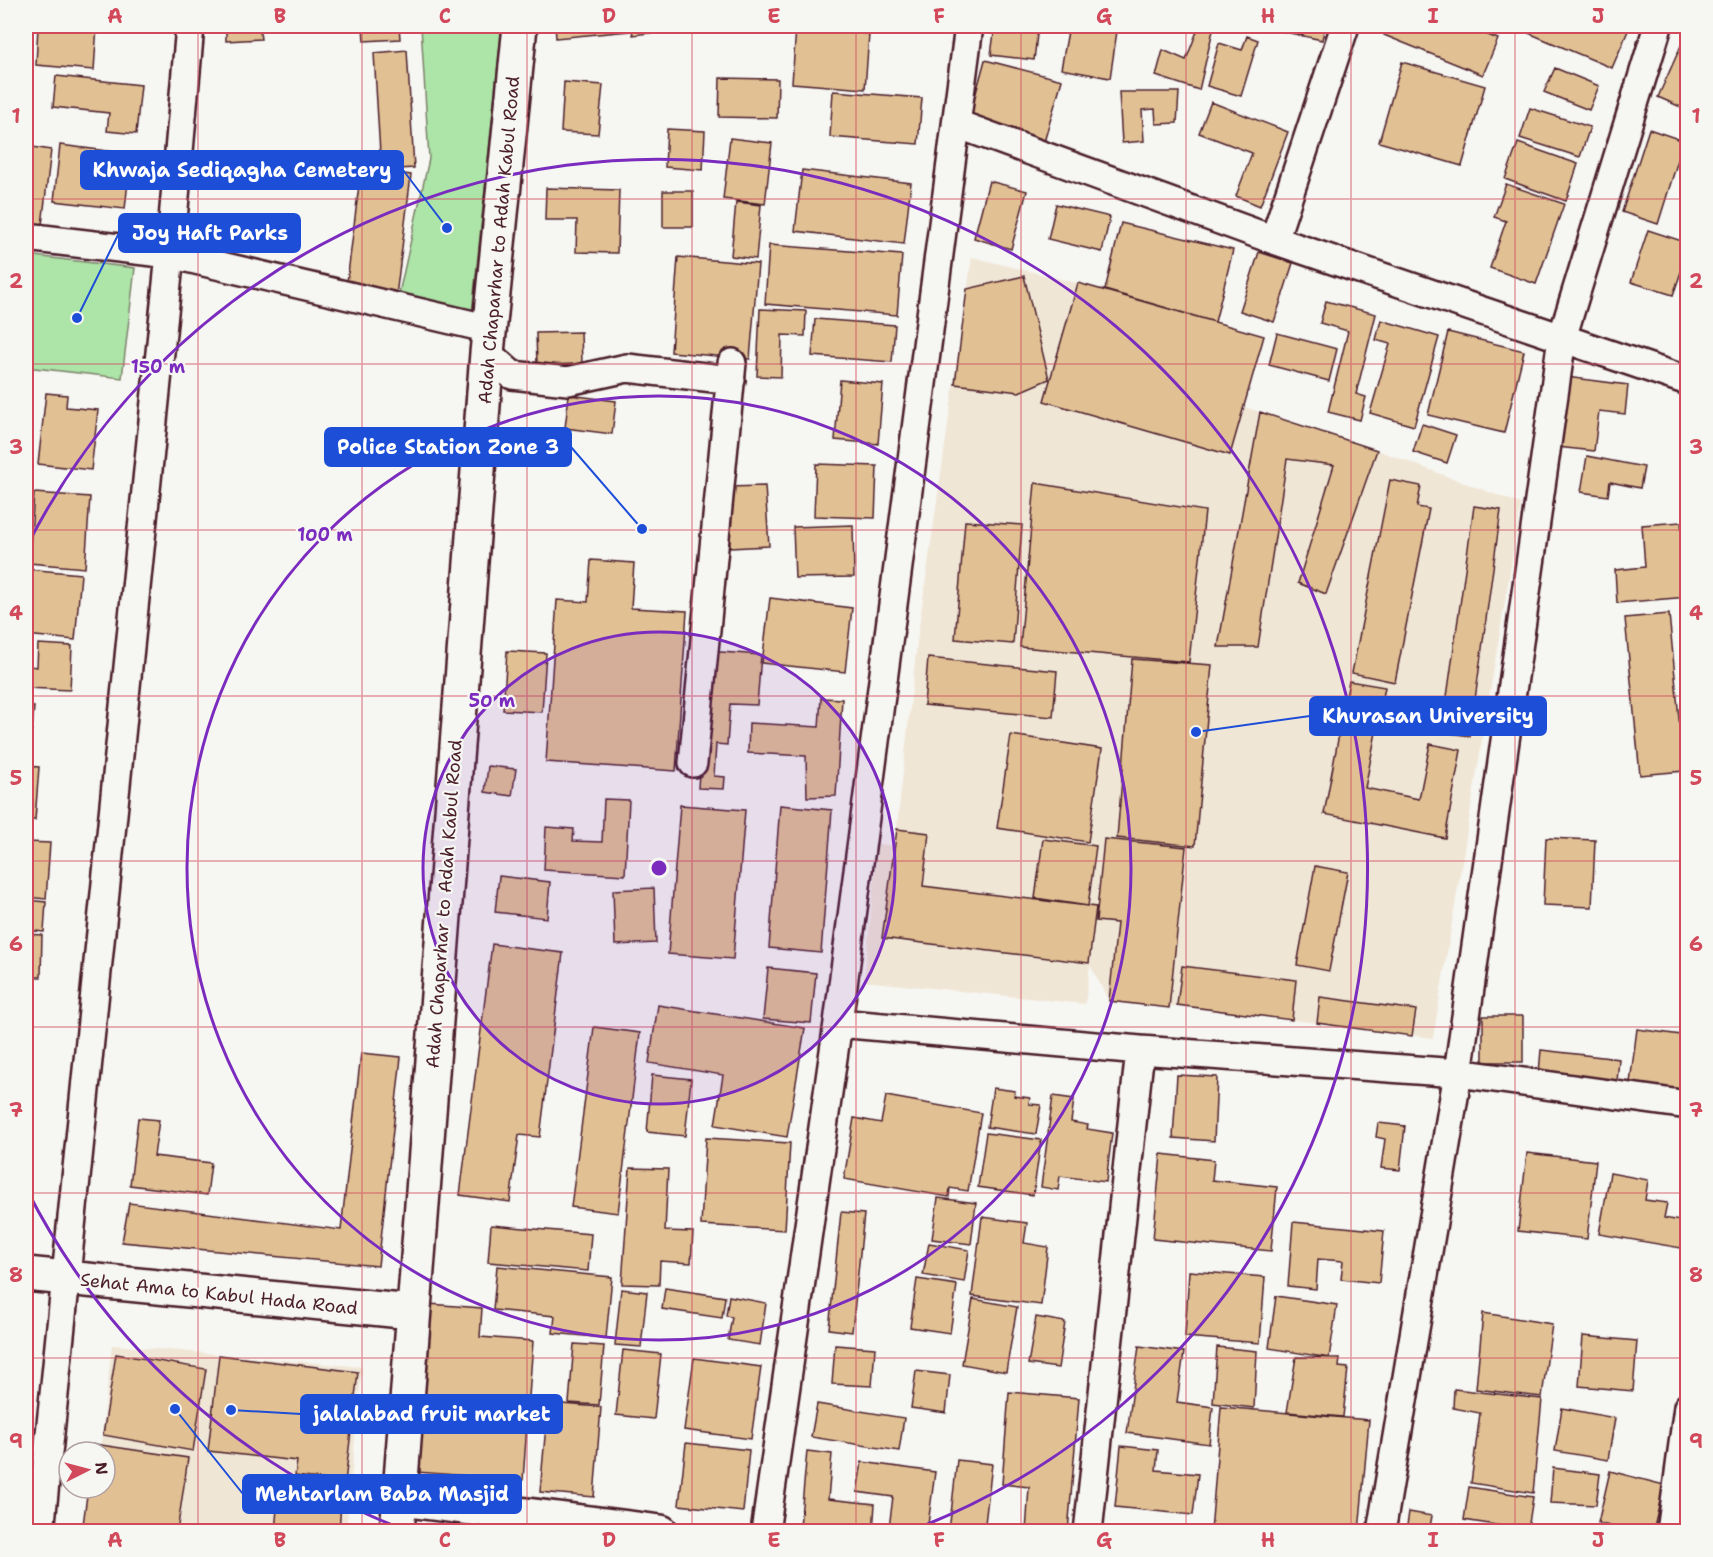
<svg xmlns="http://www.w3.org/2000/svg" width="1713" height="1557" font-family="'Shantell Sans',sans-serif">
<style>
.built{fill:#f0e6d6}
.green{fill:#ade4a8;stroke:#7c826a;stroke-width:1.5}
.building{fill:#e1c194;stroke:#4a1f2b;stroke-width:1.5}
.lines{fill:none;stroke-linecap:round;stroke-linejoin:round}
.minor-casing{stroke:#4a1f2b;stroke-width:32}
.secondary-casing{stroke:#4a1f2b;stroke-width:38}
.minor{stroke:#f6f6f2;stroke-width:27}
.secondary{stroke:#f6f6f2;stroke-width:33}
.grid{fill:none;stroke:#d1495b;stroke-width:1.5;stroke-opacity:0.55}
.ring{fill:none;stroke:#7b2cbf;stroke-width:3}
.labels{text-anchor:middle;stroke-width:4.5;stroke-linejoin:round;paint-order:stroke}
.street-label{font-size:18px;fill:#4a1f2b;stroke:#f6f6f2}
.centre{fill:#7b2cbf;stroke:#f6f6f2;stroke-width:3}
.ring-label{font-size:18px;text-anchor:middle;font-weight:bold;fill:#7b2cbf;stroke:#f6f6f2;stroke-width:4.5;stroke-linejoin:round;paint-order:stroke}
.leader{fill:none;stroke:#1d4ed8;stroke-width:2}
.callout-dot{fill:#1d4ed8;stroke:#f6f6f2;stroke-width:2}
.callout{fill:#1d4ed8;stroke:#1d4ed8;stroke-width:2}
.callout-label{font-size:20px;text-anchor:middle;font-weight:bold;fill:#fff}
.neatline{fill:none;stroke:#d1495b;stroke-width:2}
.grid-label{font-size:20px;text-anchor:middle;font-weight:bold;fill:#d1495b}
</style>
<rect width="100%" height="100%" fill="#f6f6f2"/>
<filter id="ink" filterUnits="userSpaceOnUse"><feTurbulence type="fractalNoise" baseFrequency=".0167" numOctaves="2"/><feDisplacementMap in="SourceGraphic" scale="12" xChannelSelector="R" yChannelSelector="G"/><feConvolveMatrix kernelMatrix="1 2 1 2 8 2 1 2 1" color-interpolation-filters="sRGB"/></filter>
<g filter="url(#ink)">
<path class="built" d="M972,257L1105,290L1264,336L1244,407L1377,450L1521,504L1433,1038L1177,1005L1169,1008L1109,1001L1090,965L1085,1004L864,981L878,844L895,846L918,634Z
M112,1345L362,1367L346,1531L92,1532L105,1488V1452H100Z"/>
<path class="green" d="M421,26H502L472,313L398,298L429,159Z
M26,255L135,268L122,378L26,367Z"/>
<path class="building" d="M38,26H97L94,70L36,65Z
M226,26H259L261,39L226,41Z
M363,26H399L400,39L364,41Z
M555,26H629V31L556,38Z
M631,26H672L673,30L633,35Z
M995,26H1038L1034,60L991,55Z
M1069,26H1088L1117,31L1110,78L1061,69Z
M1199,26H1214L1199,90L1156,76L1163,50L1186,60Z
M1258,26H1325L1322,40Z
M1387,26H1465L1498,39L1483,75L1384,35Z
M1512,26H1630L1612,68Z
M796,28L869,34L865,89L792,83Z
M1247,36L1258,40L1241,96L1207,86L1219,43L1242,50Z
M1684,39L1688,41V98L1683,108L1658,97Z
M407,50L414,168L381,170L374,53Z
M985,60L1062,80L1044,142L968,122Z
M1402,62L1485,86L1462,166L1379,142Z
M1555,68L1599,86L1589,110L1544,92Z
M56,76L141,85L136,134L107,131L109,113L53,107Z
M720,78L778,79L777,118L719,117Z
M564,82L603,85L598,134L561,132Z
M833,91L922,98L918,144L830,137Z
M1119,92H1179L1177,123L1156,124L1155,109L1142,110L1144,141L1122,143Z
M1211,102L1288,132L1260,206L1236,196L1252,153L1199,133Z
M1530,108L1590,127L1580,157L1520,138Z
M667,129L705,131L703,170L665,167Z
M1649,129L1684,141L1658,224L1622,212Z
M730,138L772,143L765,204L723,199Z
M1518,143L1578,164L1566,201L1505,179Z
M60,145L131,154L125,209L54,201Z
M32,147L51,150L42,225L26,222V199Z
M361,169L411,175L396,296L346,290Z
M802,170L911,183L904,244L795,231Z
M989,181L1027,191L1011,249L974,238Z
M1506,184L1564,204L1536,284L1490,268L1506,221L1494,217Z
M546,188L619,190L617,253L576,252L577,220H545Z
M663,191H693V227H663Z
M736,202L761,205L756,259L731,256Z
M1056,204L1110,217L1102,252L1048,239Z
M1121,223L1233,250L1215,322L1105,290Z
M1648,230L1688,243V252L1673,295L1631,282Z
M769,245L902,255L897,315L765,304Z
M1259,252L1293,263L1274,322L1240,311Z
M678,257L758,264L750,359L671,352Z
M1024,276L1049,379L1019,392L955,384L967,289Z
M1078,283L1264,336L1230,455L1044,401Z
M1326,301L1376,314L1356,394L1366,397L1360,420L1328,412L1348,331L1320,323Z
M760,309L806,311L805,336L782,335L781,377L757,376Z
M815,319L895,325L892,362L812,356Z
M1381,320L1439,337L1414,426L1370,413L1390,344L1376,340Z
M581,332L582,364L537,365L536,333Z
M1448,332L1524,351L1504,433L1428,415Z
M1277,333L1337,349L1329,381L1269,365Z
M1566,377L1628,385L1625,414L1599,411L1594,451L1557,447Z
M840,380L883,384L878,444L835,440Z
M46,393L67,395L66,407L98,410L91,470L38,464Z
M569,395L616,401L612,434L565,428Z
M1260,412L1377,450L1326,594L1298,583L1334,465L1287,459L1258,647H1218Z
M1422,424L1456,435L1447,463L1413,452Z
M1587,456L1644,467L1640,488L1610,482L1608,496L1581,492Z
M816,464L877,466L875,518L814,516Z
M1390,480L1421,486L1417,507L1429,509L1395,682L1352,673Z
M1035,483L1205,511L1189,662L1020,647Z
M765,486L769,546L730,548L727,487Z
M34,493L90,497L85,568L29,563Z
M1474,506L1501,510L1470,736L1442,732Z
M965,521L1022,525L1013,644L955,639Z
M1681,522L1688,597L1617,603L1615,570L1645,567L1642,525Z
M853,525L854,577L795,578L793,527Z
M591,560L634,563L631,608L687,611L676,771L546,762L557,600L588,602Z
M26,569L81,574L75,640L26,635Z
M770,598L852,608L845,672L762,663Z
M1669,614L1684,771L1640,775L1625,618Z
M38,644L72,646L70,690L27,688L29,666L37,667Z
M507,651L546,653L542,712L503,710Z
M707,651L761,655L757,705L730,704L727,745L716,744L714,776L725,777L724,789L698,788Z
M928,658L1057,671L1053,717L924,705Z
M1132,659L1212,665L1195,846L1117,838Z
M1349,681L1385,687L1365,788L1419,799L1430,744L1461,750L1445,838L1324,814Z
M821,698L842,699L836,796L807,797L806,756L748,753L749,723L819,727Z
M26,706L34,707L32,730H26Z
M1011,735L1102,749L1088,842L997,828Z
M26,766L39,767L35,820H26Z
M488,766L516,769L512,796L485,792Z
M604,799L629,800L625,875L544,870L546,827L574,829L573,841L602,842Z
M680,805L745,810L733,959L668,954Z
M780,805L832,810L821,953L769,948Z
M897,829L929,833L923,886L1096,907L1089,963L882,938Z
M1546,838L1595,840L1592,907L1543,905Z
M1043,839L1096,846L1088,906L1035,898Z
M1104,839L1186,847L1169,1008L1109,1001L1117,923L1096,921Z
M26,842L50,843L46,899L26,897Z
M1315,866L1348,872L1329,971L1297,965Z
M499,876L550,882L547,918L495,912Z
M654,888L656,943L615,945L613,890Z
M26,900L46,902L44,932L26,930Z
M26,934L42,935L41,977H26Z
M492,944L563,953L540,1137L519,1135L510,1202L460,1195Z
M1182,966L1296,980L1292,1020L1177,1005Z
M768,968L816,973L811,1023L763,1019Z
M1320,997L1416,1010L1412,1036L1317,1023Z
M658,1005L805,1028L787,1137L715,1125L723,1075L649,1063Z
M1483,1016H1523V1062H1483Z
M594,1027L640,1033L618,1213L571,1207Z
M1637,1029L1688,1036V1090L1630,1083Z
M1541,1050L1619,1059L1617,1082L1539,1073Z
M361,1053L401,1057L378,1266L122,1242L129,1203L341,1230Z
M652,1075L691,1079L685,1136L647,1132Z
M1177,1075L1217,1077L1214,1141L1173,1138Z
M993,1088L1015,1091L1014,1096L1030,1098L1029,1104L1041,1105L1036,1134L987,1127Z
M886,1096L981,1113L968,1191L950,1188L949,1197L844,1179L854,1118L881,1123Z
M1053,1096L1074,1099L1071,1122L1088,1125L1087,1129L1112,1133L1106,1182L1060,1176L1058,1190L1041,1187Z
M138,1118L159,1120L154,1156L211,1163L207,1195L130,1185Z
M1378,1123L1405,1126L1400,1170L1381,1168L1385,1139L1376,1137Z
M986,1133L1041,1140L1033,1195L978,1187Z
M706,1138L790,1143L785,1230L701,1225Z
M1527,1153L1596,1161L1587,1239L1518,1231Z
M1161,1154L1214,1160L1212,1180L1277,1187L1271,1251L1153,1239Z
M630,1168L668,1169L665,1231L693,1232L691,1263L660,1261L659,1285L622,1284Z
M1610,1173L1648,1180L1645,1200L1667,1203L1664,1218L1685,1222L1681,1248L1599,1234Z
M938,1198L976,1203L971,1244L932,1239Z
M841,1212L864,1214L852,1332L829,1329Z
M982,1217L1027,1223L1024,1243L1048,1247L1041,1305L972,1296Z
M1293,1222L1384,1231L1379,1283L1341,1279L1343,1261L1318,1259L1316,1289L1288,1286Z
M491,1225L591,1234L588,1271L488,1262Z
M929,1243L969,1250L964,1282L923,1275Z
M497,1266L612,1277L606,1338L553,1333L555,1316L493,1310Z
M1189,1271L1265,1277L1260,1343L1185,1337Z
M917,1279L957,1285L950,1333L910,1327Z
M665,1288L725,1297L722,1318L662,1309Z
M621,1289L647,1292L641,1347L615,1345Z
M729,1296L766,1303L760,1345L728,1340L732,1317L726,1316Z
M1276,1296L1337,1305L1329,1358L1269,1348Z
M973,1299L1017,1307L1006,1372L962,1364Z
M429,1304L482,1308L480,1337L533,1341L523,1480L416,1472Z
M1483,1313L1552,1324L1542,1397L1476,1389Z
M1036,1317L1065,1322L1058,1368L1028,1364Z
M1583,1336L1637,1341L1633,1391L1579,1386Z
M574,1344L604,1346L599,1405L569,1403Z
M835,1345L875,1348L872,1386L832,1384Z
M1139,1346L1184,1352L1177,1402L1213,1407L1209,1444L1127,1433Z
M1217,1347L1257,1351L1254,1408L1213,1403Z
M623,1350L661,1354L654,1419L616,1415Z
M116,1354L206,1369L193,1451L103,1435Z
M219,1355L358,1372L345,1482L295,1476L297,1461L208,1451Z
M1296,1357L1340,1358L1339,1367L1348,1368L1343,1417L1287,1412Z
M694,1358L761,1367L751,1439L684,1430Z
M916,1371L950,1375L946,1413L911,1408Z
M1454,1389L1542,1399L1533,1493L1471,1483L1480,1413L1453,1408Z
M1009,1392L1079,1398L1068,1532H1026L1029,1487L1002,1484Z
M548,1403L601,1407L594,1497L540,1492Z
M817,1404L904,1418L899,1451L811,1437Z
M1221,1407L1369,1420L1359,1532H1211Z
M1562,1408L1615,1418L1608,1460L1555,1451Z
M686,1443L749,1450L743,1512L679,1505Z
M94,1444L188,1458L177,1532H82L88,1488H105V1452H93Z
M1121,1446L1158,1450L1156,1470L1198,1474L1193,1515L1115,1507Z
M807,1451L832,1454L828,1499L875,1504L873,1532L800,1527Z
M957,1460L992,1464L984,1532H949Z
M862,1462L935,1472L927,1532L889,1528L893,1497L857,1492Z
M1553,1468L1600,1474L1596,1505L1550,1503Z
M1610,1471L1664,1485L1653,1532H1632L1598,1523Z
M1469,1487L1533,1497L1528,1530L1464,1520Z
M278,1497L341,1502L339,1532H275Z
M1409,1512L1432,1516L1429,1532H1406Z"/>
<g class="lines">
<defs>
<path id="minor" d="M957,124L1274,240L1688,381
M26,237L170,254L490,329
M1274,240L1345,26
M487,353L512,375L568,381L627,368L731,380
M693,763L732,363
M838,1023L1140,1050L1458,1073L1688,1105
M40,1532L170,254L190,26
M765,1532L838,1023L969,26
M1088,1532L1140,1050
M1381,1532L1458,1073L1562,338L1658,26
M1671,1532L1688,1407"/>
<path id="secondary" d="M26,1274L412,1312
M400,1499L661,1532
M397,1532L487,353L520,26"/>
</defs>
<use href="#minor" class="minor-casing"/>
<use href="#secondary" class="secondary-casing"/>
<use href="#minor" class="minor"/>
<use href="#secondary" class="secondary"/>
</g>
</g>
<path class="grid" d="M198,26V1532M362,26V1532M527,26V1532M692,26V1532M856,26V1532M1021,26V1532M1186,26V1532M1351,26V1532M1515,26V1532M26,199H1688M26,364H1688M26,530H1688M26,696H1688M26,861H1688M26,1027H1688M26,1193H1688M26,1358H1688"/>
<circle cx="659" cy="868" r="236" fill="#7b2cbf" fill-opacity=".12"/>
<g class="ring">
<circle cx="659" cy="868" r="236"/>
<circle cx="659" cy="868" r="472"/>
<path d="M405 1530A709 709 0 0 1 27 1190M27 546A709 709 0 1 1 913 1530"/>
</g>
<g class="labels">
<g class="street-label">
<text transform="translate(499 240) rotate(-85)" y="6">Adah Chaparhar to Adah Kabul Road</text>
<text transform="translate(444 904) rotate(-86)" y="6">Adah Chaparhar to Adah Kabul Road</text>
<text transform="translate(219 1294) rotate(6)" y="6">Sehat Ama to Kabul Hada Road</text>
</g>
</g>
<circle cx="659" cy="868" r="9" class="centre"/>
<g class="ring-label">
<text x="158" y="373">150 m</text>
<text x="325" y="541">100 m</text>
<text x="492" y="707">50 m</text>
</g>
<path class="leader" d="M447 228L403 170M77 318L119 233M642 529L571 447M1196 732L1310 716M231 1410L301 1414M175 1409L243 1494"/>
<g class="callout-dot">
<circle cx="447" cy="228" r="6"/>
<circle cx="77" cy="318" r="6"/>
<circle cx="642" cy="529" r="6"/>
<circle cx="1196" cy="732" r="6"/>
<circle cx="231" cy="1410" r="6"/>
<circle cx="175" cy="1409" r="6"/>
</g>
<g class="callout">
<rect x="81" y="151" width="322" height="38" rx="6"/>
<rect x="119" y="214" width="181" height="38" rx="6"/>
<rect x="325" y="428" width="246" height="38" rx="6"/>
<rect x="1310" y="697" width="236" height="38" rx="6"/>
<rect x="301" y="1395" width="261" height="38" rx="6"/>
<rect x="243" y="1475" width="278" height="38" rx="6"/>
</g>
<g class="callout-label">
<text x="242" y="177">Khwaja Sediqagha Cemetery</text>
<text x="210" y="240">Joy Haft Parks</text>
<text x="448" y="454">Police Station Zone 3</text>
<text x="1428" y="723">Khurasan University</text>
<text x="432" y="1421">jalalabad fruit market</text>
<text x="382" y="1501">Mehtarlam Baba Masjid</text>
</g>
<rect width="1713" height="1557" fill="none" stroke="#f6f6f2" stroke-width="66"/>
<g transform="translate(87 1470) rotate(84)"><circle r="28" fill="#f6f6f2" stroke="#b1a0a2" stroke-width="1.5"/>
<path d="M0-4.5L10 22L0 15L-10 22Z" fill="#d1495b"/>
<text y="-9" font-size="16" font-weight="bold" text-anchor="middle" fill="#4a1f2b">N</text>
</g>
<rect x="33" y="33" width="1647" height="1491" class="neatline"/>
<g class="grid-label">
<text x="115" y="23">A</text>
<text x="280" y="23">B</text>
<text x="445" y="23">C</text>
<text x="609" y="23">D</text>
<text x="774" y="23">E</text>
<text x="939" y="23">F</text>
<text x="1104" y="23">G</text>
<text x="1268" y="23">H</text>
<text x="1433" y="23">I</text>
<text x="1598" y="23">J</text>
<text x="16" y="123">1</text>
<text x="1696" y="123">1</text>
<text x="16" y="288">2</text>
<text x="1696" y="288">2</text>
<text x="16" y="454">3</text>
<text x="1696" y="454">3</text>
<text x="16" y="620">4</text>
<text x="1696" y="620">4</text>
<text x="16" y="785">5</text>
<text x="1696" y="785">5</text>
<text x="16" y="951">6</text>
<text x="1696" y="951">6</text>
<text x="16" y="1117">7</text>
<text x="1696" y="1117">7</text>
<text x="16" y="1282">8</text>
<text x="1696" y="1282">8</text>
<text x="16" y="1448">9</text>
<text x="1696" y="1448">9</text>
<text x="115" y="1547">A</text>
<text x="280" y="1547">B</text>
<text x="445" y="1547">C</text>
<text x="609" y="1547">D</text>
<text x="774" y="1547">E</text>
<text x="939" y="1547">F</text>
<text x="1104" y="1547">G</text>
<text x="1268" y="1547">H</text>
<text x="1433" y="1547">I</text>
<text x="1598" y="1547">J</text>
</g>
</svg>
